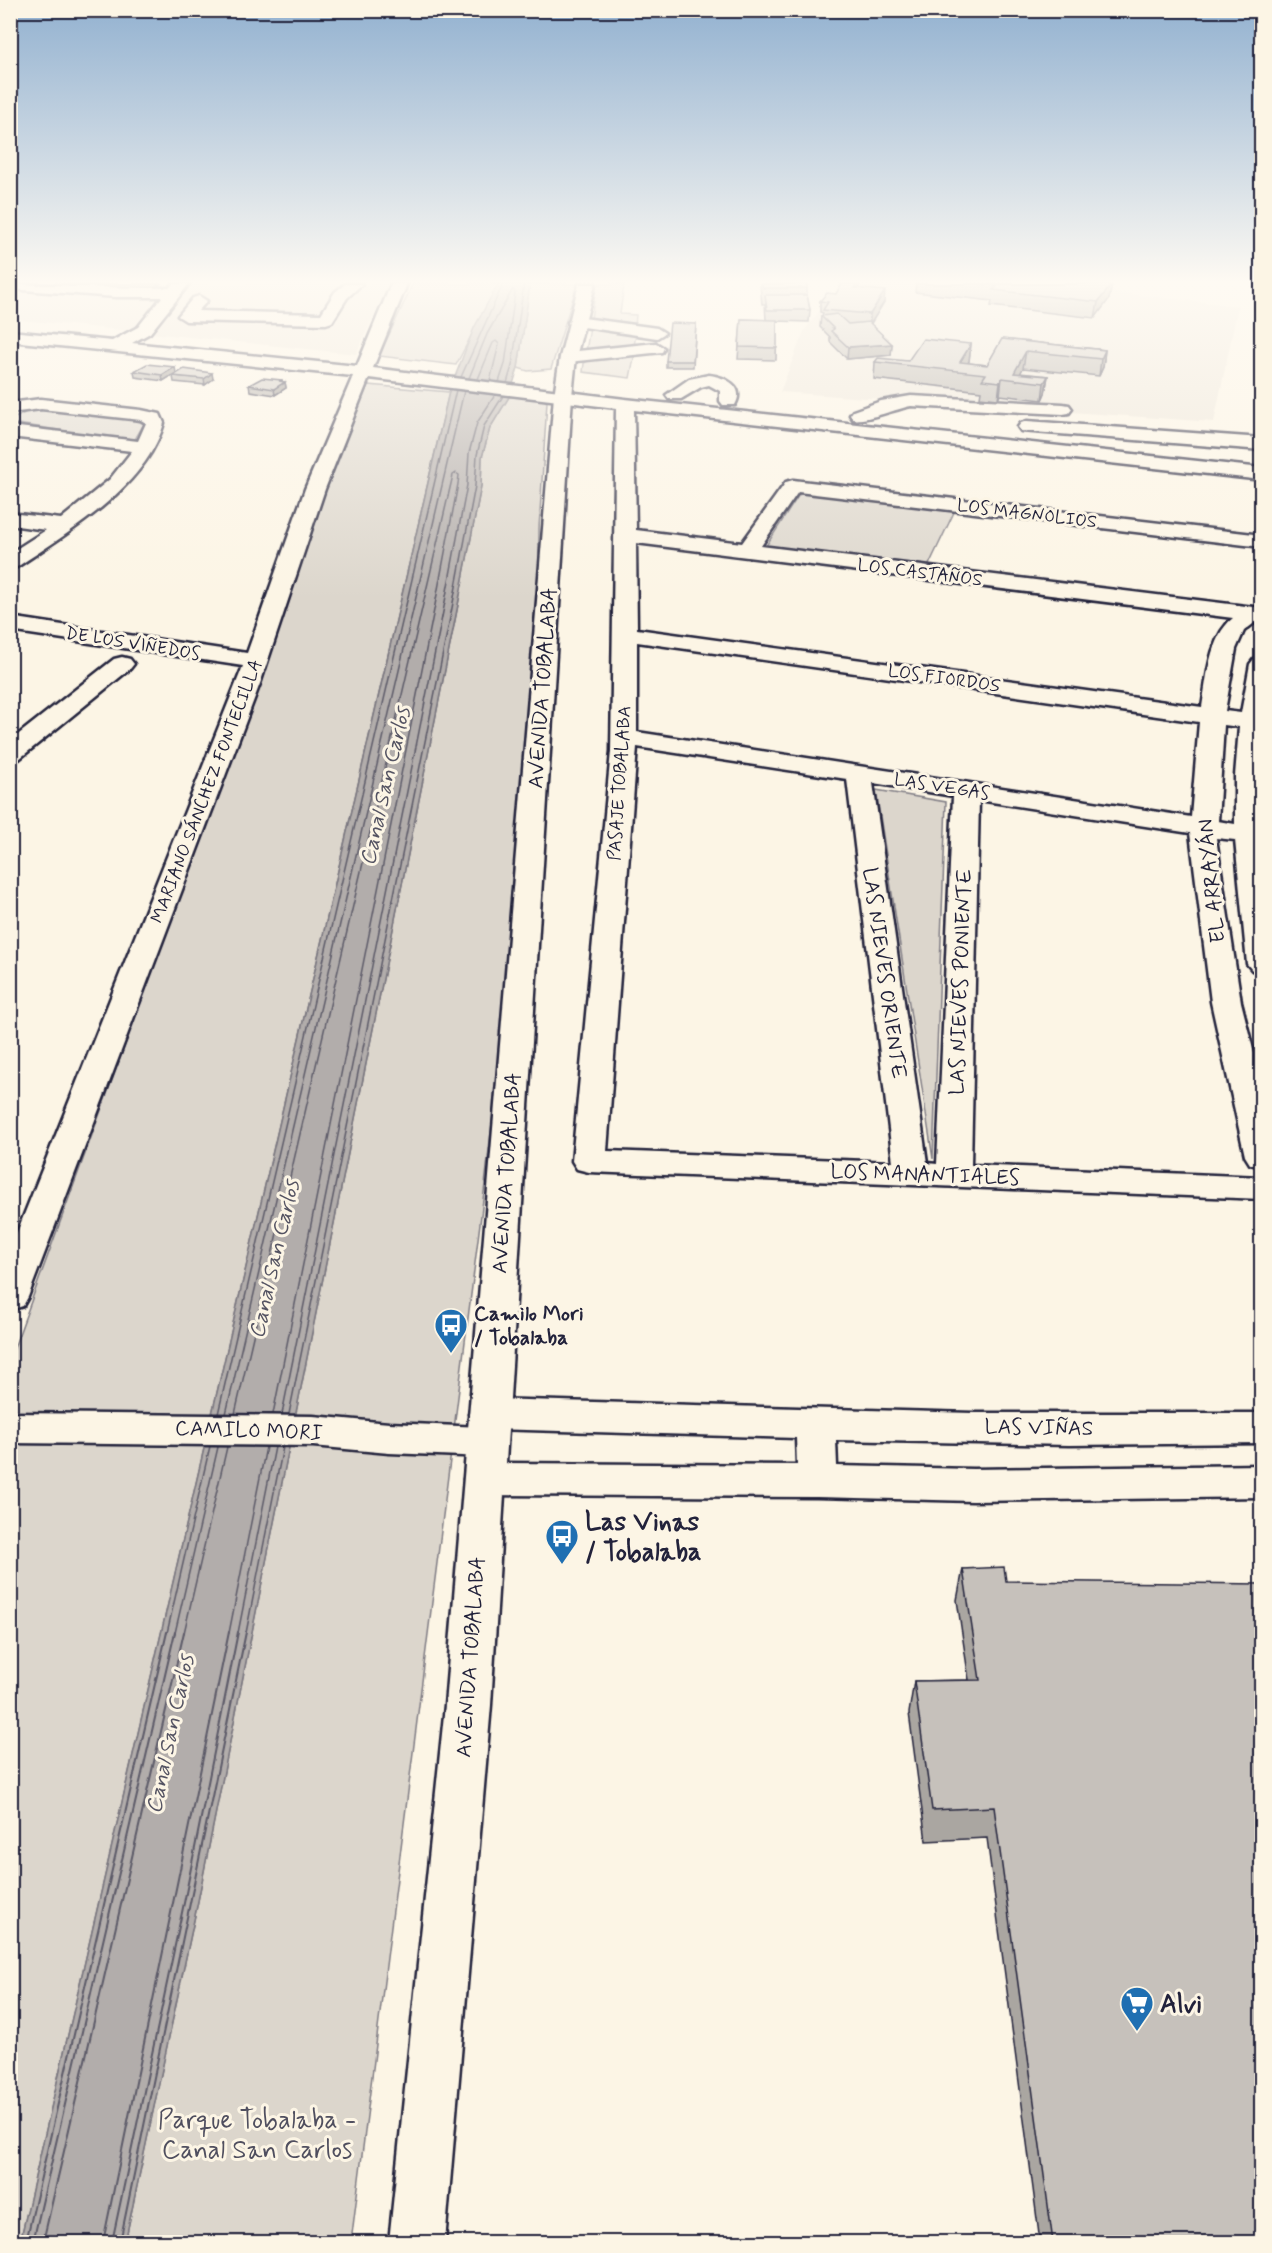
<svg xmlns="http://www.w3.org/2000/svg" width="1272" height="2253" font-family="Mynerve,sans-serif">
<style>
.built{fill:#ece5d8}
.green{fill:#dcd6cc;stroke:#7f7c84;stroke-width:1.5}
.water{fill:#b2adab;stroke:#78757e;stroke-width:1.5}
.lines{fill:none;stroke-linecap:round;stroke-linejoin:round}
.shore-far1{stroke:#5c5a68;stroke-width:1.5}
.shore{stroke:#5c5a68;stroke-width:2}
.minor-casing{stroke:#22223b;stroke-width:5}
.major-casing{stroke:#22223b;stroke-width:5}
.minor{fill:#fcf5e5;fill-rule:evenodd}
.major{fill:#fcf5e5;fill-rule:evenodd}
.wall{fill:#aaa6a1;stroke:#22223b;stroke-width:1.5}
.shaded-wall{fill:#8b8783;stroke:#22223b;stroke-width:1.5}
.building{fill:#c6c1bb;stroke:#22223b;stroke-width:1.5}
.labels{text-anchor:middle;stroke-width:6;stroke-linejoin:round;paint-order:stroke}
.far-street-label{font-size:18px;fill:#22223b;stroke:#fcf5e5}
.street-label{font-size:21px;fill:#22223b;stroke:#fcf5e5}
.poi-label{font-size:21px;font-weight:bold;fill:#22223b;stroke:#fcf5e5;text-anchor:start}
.water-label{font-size:22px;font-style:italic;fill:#545362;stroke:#fcf5e5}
.near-poi-label{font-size:26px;font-weight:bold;fill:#22223b;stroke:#fcf5e5;text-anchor:start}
.near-park-label{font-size:26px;fill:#504f5f;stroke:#fcf5e5}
</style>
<rect width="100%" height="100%" fill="#fcf5e5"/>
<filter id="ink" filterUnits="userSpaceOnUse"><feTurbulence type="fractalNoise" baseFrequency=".0167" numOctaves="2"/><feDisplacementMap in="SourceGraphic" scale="12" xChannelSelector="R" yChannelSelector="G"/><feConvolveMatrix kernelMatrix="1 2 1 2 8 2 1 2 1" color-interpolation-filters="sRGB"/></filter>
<g filter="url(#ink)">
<path class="built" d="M11,284H389L356,354L11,319Z
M840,284H1037L1238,306L1214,422L780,392L804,331Z"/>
<path class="green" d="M413,284H498L456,365L379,356Z
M530,284H577L551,369L528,371L518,368Z
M597,284H624L620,314L636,315L635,327L595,321L591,318Z
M590,327L636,334L634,346L586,352Z
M635,353L630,378L583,372L584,363L590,360Z
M368,385L449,392L20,2242H10V1359L264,665L321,489Z
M524,396L539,397L547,402L539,528L537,724L486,1176L351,2242H125L197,1906L457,610L481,486L482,457L490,428L509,397Z
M36,407L132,418L144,424L134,441L11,423V420Z
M802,490L956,508L927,569L764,549Z
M876,790L946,802L933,1159Z"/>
<path class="water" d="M498,284H530L518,368L509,397L490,428L482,457L481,486L457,610L197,1906L125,2242H20L449,392L474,328Z"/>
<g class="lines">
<path class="shore-far1" d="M461,377L503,284
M469,378L487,334L513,289L515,293L505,364L499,382
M478,379L493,343L496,341L499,344L490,381
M507,383L512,366L524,284
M218,1414L456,390
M226,1414L464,391
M235,1414L453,475L456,473L459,475L458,484L435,605L273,1414
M282,1414L444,607L467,485L469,453L477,423L495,395
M289,1414L452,608L475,486L477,455L484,426L503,396
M167,1633L210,1446
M175,1633L218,1447
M184,1633L227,1447
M229,1633L266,1447
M238,1633L275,1447
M246,1633L283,1447"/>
<path class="shore" d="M26,2242L167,1632
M33,2242L175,1632
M43,2242L184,1632
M103,2242L229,1632
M112,2242L184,1903L238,1632
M120,2242L246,1632"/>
<defs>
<path id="minor" d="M10,284L169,288L173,284H189L150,333L132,343L357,366L391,284H407L373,368L625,399L1262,468V480L634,410L636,530L742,543L786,482L793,480L1262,535V547L798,492L761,546L1262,608V622L1257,621L1244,631L1236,649L1225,711L1241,713L1250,664L1254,659L1262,657V973L1252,970L1247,964L1235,840L1216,838L1241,1002L1262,1085V1167L1250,1164L1245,1156L1211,1002L1190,833L979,800L971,1165L1262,1177V1199L589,1172L577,1169L572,1161L611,751L616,408L369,378L325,489L261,681L28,1297L23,1306L10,1310V1250L243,666L10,631V617L247,653L305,489L353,376L10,341V331L112,341L138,327L162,297H116L10,289ZM636,543L1233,618C1209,637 1207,679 1202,707L637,629ZM637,642L1199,722L1191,817L637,732ZM1224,725L1239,727L1235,776V824L1218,821ZM637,747L847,779L893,1162L607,1151ZM873,783L953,796L937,1164L927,1163Z
M345,284H362L347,298L332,322L326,324L186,321L178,316L193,298L199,296L207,301L198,311L321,314L335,292Z
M576,317L657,328L665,333L657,338L570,325L568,322Z
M656,343L664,348L662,352L568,362L560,357L568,352Z
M709,375C725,377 746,386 735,405H723L720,401V391L709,385L701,387L681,399H669L666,395L689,379Z
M911,396L1063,404L1069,405L1072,409L1069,413L1063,414L911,406C896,409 863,422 853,419L850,415L853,411L881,401Z
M41,399L141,410L160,414L164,423C146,487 69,532 17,567L10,569V553L46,530L10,525V513L61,519L110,479L132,451L10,437V426L138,441L146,423L141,420L41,409L10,413V403Z
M1027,421L1262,438V450L1021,431L1018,427L1021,423Z
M122,657L130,659L134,664L130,669L19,759L10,761V741L114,659Z
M489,1399L972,1413H1262V1443L1069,1445L836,1440L837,1466L973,1469L1262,1465V1497L973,1501L817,1497L484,1495L470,1490L464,1479L470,1468L484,1463L797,1465L796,1438L493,1429L500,1431L506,1442L500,1453L486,1457L389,1453L313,1446L10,1443V1413L313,1416L389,1423L482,1427L475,1424L469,1414L475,1404Z"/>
<path id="major" d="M579,284H595L576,357L572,396L491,1705L445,2242H389L445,1705L554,396L560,357Z"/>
</defs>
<use href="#minor" class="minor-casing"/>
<use href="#major" class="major-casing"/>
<use href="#minor" class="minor"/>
<use href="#major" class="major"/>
</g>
<path class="wall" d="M69,284H160L155,287L69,286Z
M760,284H807V295L810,310L809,322L777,321L776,360L738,359L741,319L766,320L765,304H762Z
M842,284H859L858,289L884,302L870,324L892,344L891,355L847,359L830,342V337L820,327L821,316H822L823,313L820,312V301L836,294Z
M916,284H1112L1109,299L1095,318L991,306L992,301L915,292Z
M696,324L693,367H666V361Z
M1002,339L1105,350L1103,367L1099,376L1023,368L1020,373L1048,376L1045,393L1042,400L1000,395L998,399L980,397L981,391L874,379L875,362L908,361L971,344L969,361L968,363L987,365Z
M134,371L176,373L163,381L135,377Z
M173,376L213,379L205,385L174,382Z
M282,380V382H285L286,388L275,395L250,391L249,385Z
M963,1569L1006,1581L1262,2242H1040L987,1838L926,1841L909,1713L914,1681L969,1680L957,1600Z"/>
<path class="shaded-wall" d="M857,284H859L858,292L854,288Z
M1112,284L1109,299L1095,318L1098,302Z
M885,291L884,302L870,325V314Z
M892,344L891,355L847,359L848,347Z
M971,344L969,361L963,371L960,362Z
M1105,350L1103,367L1099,376L1101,359Z
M1026,351L1023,368L1017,380L1014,373Z
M175,367L176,373L163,381L162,375Z
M212,373L213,379L205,385L204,379Z
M1048,376L1045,393L1042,400L1044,383Z
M1002,378L1000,395L998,399L1000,382Z
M282,380L283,384L285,382L286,388L275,395L274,389L279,381Z"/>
<path class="building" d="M762,284H807V288H763Z
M842,284H857L854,288L885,291L870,314L823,310L828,302L820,301L827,293L836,294Z
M980,284H1112L1098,302L993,290L997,286Z
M765,295H807L810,310H767Z
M837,314L848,324L869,322L892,344L848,347L831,331L834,329L821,316Z
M741,319L777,320V348L739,347Z
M670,323L696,324L693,361H666Z
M923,339L971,344L960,362L987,365L1002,339L1105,350L1101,359L1026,351L1014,373L1048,376L1044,383L1002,378L1000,382L982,380L986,374L875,362L878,358L908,361Z
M147,364L175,367L162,375L134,371Z
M184,369L212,373L204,379L173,376Z
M262,378L282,380L279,381L285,382L274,389L249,385Z
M1004,1567L1006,1581L1262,1584V2242H1053L994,1807L932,1810L914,1681L980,1680L963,1569Z"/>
</g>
<linearGradient id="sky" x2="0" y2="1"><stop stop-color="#92b1d0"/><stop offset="0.47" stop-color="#fefaf3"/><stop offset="1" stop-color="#fefaf3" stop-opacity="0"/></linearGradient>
<rect width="1272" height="599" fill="url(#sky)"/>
<defs>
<symbol id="bus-pin" viewBox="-11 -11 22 30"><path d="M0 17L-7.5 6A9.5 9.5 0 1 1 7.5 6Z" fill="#1f6fb2" stroke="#fcf5e5"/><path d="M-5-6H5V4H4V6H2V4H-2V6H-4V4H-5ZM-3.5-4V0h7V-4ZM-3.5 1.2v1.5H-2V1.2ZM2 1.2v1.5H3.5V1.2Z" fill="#fff"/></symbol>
<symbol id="supermarket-pin" viewBox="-11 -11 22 30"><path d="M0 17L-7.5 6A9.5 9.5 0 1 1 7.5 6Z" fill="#1f6fb2" stroke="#fcf5e5"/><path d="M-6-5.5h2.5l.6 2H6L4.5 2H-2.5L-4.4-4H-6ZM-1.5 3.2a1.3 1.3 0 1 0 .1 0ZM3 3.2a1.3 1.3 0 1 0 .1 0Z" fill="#fff"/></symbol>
</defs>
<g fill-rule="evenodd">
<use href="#bus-pin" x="432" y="1306" width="38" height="52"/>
<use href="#bus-pin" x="543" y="1517" width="38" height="52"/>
<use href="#supermarket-pin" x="1118" y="1984" width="38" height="52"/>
</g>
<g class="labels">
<g class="far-street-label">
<text transform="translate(1027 513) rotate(7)" y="6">LOS MAGNOLIOS</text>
<text transform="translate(920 572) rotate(7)" y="6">LOS CASTAÑOS</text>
<text transform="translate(133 643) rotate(9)" y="6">DE LOS VIÑEDOS</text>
<text transform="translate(944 678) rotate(8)" y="6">LOS FIORDOS</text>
<text transform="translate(619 783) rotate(-86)" y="6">PASAJE TOBALABA</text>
<text transform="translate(942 786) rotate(9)" y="6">LAS VEGAS</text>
<text transform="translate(206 791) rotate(-69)" y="6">MARIANO SÁNCHEZ FONTECILLA</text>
</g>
<g class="street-label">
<text transform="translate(542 688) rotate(-86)" y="7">AVENIDA TOBALABA</text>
<text transform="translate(1211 881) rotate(-96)" y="7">EL ARRAYÁN</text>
<text transform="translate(885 973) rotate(82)" y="7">LAS NIEVES ORIENTE</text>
<text transform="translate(960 982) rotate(-88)" y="7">LAS NIEVES PONIENTE</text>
<text transform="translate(506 1173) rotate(-86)" y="7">AVENIDA TOBALABA</text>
<text transform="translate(925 1174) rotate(2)" y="7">LOS MANANTIALES</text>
<text transform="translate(1039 1427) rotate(1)" y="7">LAS VIÑAS</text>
<text transform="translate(249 1430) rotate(2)" y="7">CAMILO MORI</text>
<text transform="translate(470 1657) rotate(-86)" y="7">AVENIDA TOBALABA</text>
</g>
<g class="poi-label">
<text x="474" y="1320">Camilo Mori<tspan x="474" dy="24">/ Tobalaba</tspan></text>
</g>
<g class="water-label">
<text transform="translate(384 786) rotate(-77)" y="8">Canal San Carlos</text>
<text transform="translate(273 1259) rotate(-77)" y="8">Canal San Carlos</text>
<text transform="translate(169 1734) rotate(-78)" y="8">Canal San Carlos</text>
</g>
<g class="near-poi-label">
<text x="585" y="1530">Las Vinas<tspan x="585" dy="30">/ Tobalaba</tspan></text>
<text x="1160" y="2012">Alvi</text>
</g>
<g class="near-park-label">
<text x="257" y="2128">Parque Tobalaba -<tspan x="257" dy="30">Canal San Carlos</tspan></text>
</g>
</g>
<rect width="1272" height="2253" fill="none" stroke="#fcf5e5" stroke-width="36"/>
<rect x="18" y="18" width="1236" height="2217" fill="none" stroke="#22223b" stroke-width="2" filter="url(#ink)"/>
</svg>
